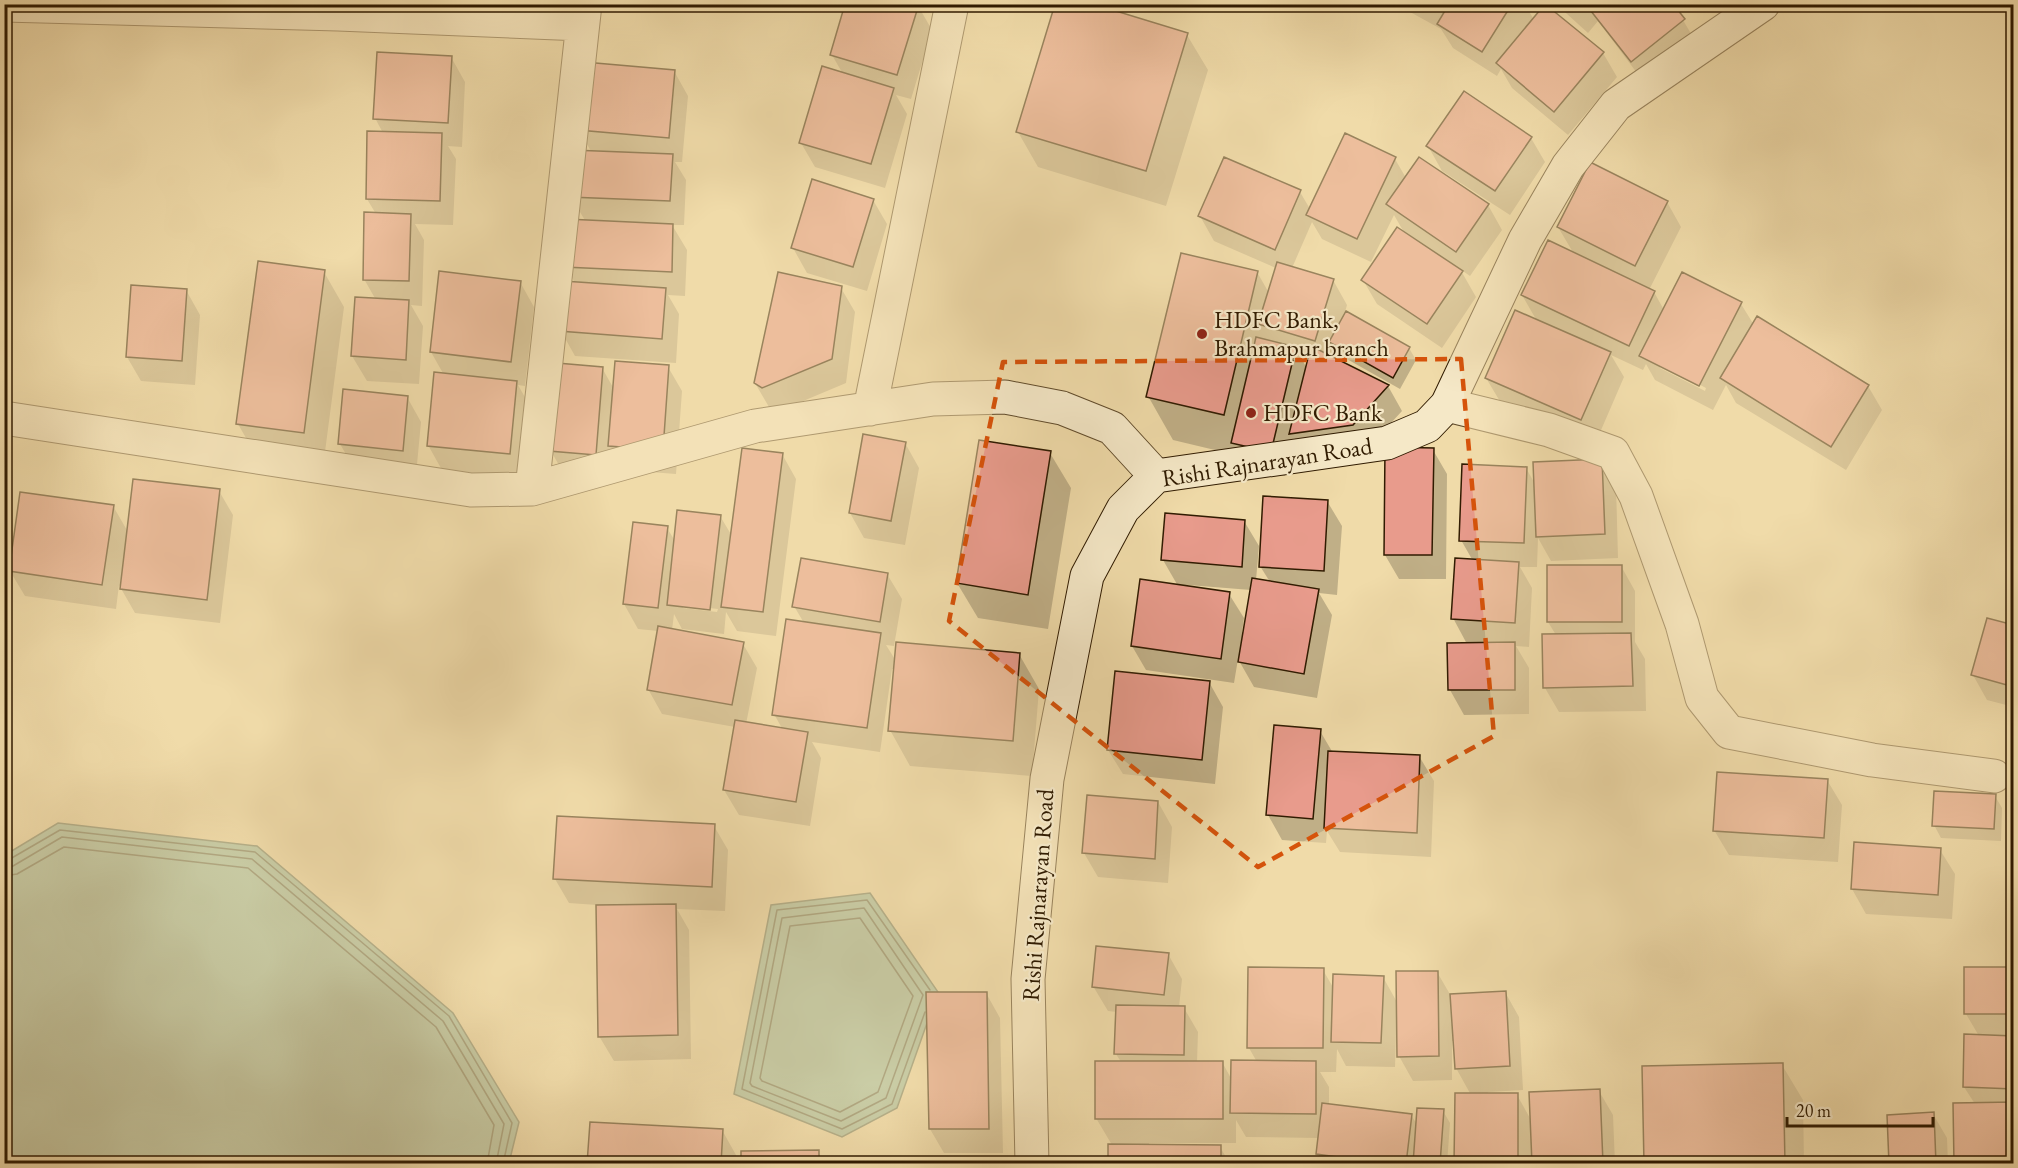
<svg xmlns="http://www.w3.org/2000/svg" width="2018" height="1168" font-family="'EB Garamond',serif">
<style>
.water{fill:#9bbca2;stroke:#707c62;stroke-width:1.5}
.shadow{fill:#0003;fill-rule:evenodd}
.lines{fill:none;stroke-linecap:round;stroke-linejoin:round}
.shore{stroke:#666c52;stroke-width:1.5}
.building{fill:#e89b8c;stroke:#301b01;stroke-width:1.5}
.street-casing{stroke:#604b2b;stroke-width:35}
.secondary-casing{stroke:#301b01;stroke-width:35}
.street{stroke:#f5e8c7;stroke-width:33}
.secondary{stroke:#f5e8c7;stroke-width:33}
.marked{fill:none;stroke:#d6530b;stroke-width:4.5;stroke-dasharray:12 8;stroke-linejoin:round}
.poi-dot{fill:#8f2418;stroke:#f5e8c7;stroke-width:2}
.labels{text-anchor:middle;stroke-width:4.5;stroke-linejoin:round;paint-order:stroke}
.poi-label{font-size:24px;fill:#301b01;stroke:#f5e8c7;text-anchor:start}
.street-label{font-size:24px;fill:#301b01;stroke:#f5e8c7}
</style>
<rect width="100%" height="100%" fill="#f0dba9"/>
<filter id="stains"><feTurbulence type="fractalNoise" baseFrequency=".00333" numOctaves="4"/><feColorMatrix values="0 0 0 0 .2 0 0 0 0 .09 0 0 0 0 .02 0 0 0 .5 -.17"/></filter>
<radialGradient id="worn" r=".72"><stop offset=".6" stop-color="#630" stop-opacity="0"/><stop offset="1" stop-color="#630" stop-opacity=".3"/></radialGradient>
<path class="water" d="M58,823L257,846L453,1013L519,1122L509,1163H5V855Z
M870,893L938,992L897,1108L842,1137L734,1094L771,905Z"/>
<path class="shadow" d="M496,4H573L569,37Z
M917,4L932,30L911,99L896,95L907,114L885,188L815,167L801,143L843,74L832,55Z
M922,4H941L939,10Z
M1024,4H1088L1187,35L1208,70L1166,206L1038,167L1018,132L1054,13Z
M1399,4H1525L1534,20L1546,6L1603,53L1617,77L1568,135L1512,88L1501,69L1497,76L1453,48L1441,29L1401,7Z
M1556,4H1671L1683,20L1697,44L1646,85L1598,21L1588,33Z
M451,57L465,82L462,147L448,146L456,159L453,225L415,224L424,240L422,306L411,305L423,326L419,384L367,381L352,356L376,300L364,279L376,214L367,199L383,133L375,118Z
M674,71L688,96L682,162H675L686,180L684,225H672L687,250L685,296L668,295L679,314L676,363L575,356L561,331L575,283L566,267L586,222L571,197L592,153L579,130Z
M1531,138L1545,162L1510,215L1442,171L1428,146Z
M1225,159L1300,192L1310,209L1395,159L1406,178L1488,205L1502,230L1470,276L1460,269L1476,297L1442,348L1377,304L1363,280L1405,234L1394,215L1371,262L1322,239L1312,222L1292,268L1333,280L1347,305L1345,312L1409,348L1416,360L1400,389L1338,354L1334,347L1331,358L1388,386L1402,411L1367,449L1305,458L1294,438L1285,476L1247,468L1240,456L1173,440L1148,396L1257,272L1269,293L1276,268L1214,241L1200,216ZM1300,356L1309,359L1307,369L1304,363Z
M873,200L887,224L867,291L807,273L793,248Z
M1667,202L1681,227L1649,290L1654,292L1664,310L1741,304L1754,325L1868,386L1882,410L1846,470L1736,403L1726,385L1713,410L1655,380L1646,364L1643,370L1611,355L1624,377L1595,444L1501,403L1486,378L1537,321L1522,295L1574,254L1558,227ZM1660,364L1706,388L1705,391L1660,368Z
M324,272L344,307L323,467L258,459L238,424Z
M520,282L534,307L525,386L518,385L530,406L523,478L442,470L428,445L444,375L431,352Z
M841,288L855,312L846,383L777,412L769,407L755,383Z
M186,290L200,315L195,385L141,381L127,357Z
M668,367L682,391L676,474L624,470L565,476L551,451L602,368L614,389Z
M407,397L421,422L416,475L354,468L340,444Z
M905,443L919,468L905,545L864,538L850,513Z
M1433,450L1447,474L1446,579H1399L1385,555Z
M1050,453L1071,488L1048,629L978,618L957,583Z
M782,454L796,479L776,636L737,631L726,612L724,634L682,629L674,614L672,630L743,644L757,668L746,724L783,730L774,714L804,623L794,606L887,574L902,599L894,646L886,645L896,661L1019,654L1039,689L1032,776L910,766L890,730L895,670L892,669L880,752L812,742L821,758L810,826L739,815L724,790L735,727L662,714L648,689L658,631L638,629L624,604L667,528L675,541L720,516L732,536ZM683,605L718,609L717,612L683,608Z
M1601,461L1616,485L1618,558L1551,561L1538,538L1537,567H1520L1532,588L1529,647L1516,646L1529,668V714L1464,715L1450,690L1449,644H1467L1453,618L1473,561L1461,540L1526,468L1535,484Z
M219,491L233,515L220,623L135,613L119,585L116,609L25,596L10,571L113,506L128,532Z
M1327,501L1342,526L1337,595L1319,593L1332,615L1317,698L1254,687L1238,659L1234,683L1146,670L1132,646L1178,586L1163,560L1244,521L1259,546L1256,580L1270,582L1260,566ZM1188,585L1251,590L1244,632H1242L1244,618L1229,594L1187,588Z
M1621,566L1635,591V642L1645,659L1646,711L1559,712L1545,688L1556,635L1548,622Z
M2014,627V707L1987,700L1973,675Z
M1209,682L1223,707L1215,784L1123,774L1108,750Z
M1320,731L1333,753L1419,756L1434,781L1431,857L1340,852L1327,831L1326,843L1282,840L1268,815Z
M1827,780L1842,805L1838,862L1729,855L1714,830Z
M1995,796L2002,808L2001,841L1941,838L1934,825Z
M1158,802L1172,827L1168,883L1098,877L1084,853Z
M714,826L728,850L725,911L677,909L689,930L691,1059L614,1061L599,1036L597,905L569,903L555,879Z
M1940,850L1955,874L1952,919L1866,914L1852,889Z
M1168,954L1182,979L1179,1007L1184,1008L1198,1032L1197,1062H1222L1232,1080L1257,1062L1249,1048L1323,970L1334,989L1383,977L1398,1004L1437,972L1451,996L1505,992L1519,1017L1523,1090L1488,1092V1095H1517L1531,1120L1599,1091L1613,1115L1615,1164H1456L1471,1095L1456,1068L1455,1041H1452V1080L1413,1081L1399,1056V1037H1396L1395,1067L1346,1066L1337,1049L1336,1072H1320L1329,1087V1105L1411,1115L1418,1126L1443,1111L1450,1123L1447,1164H1323L1318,1154L1320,1138L1246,1137L1236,1120V1143H1149V1146L1220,1147L1230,1164H1109L1112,1145L1096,1118L1121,1062L1116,1054L1117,1012L1108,1011L1093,986Z
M2014,968V1164L1964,1087L1966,1036H1979L1966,1014Z
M986,993L1000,1018L1003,1153H944L930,1129Z
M1782,1065L1803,1100L1804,1164H1645Z
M1933,1114L1947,1138L1948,1164H1891Z
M722,1130L736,1155V1164H589Z
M818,1152L825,1164H742Z"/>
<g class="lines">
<path class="shore" d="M4,860L10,859L60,830L255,852L449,1016L512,1123L503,1164
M4,867L13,866L62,837L252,859L443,1021L504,1124L496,1164
M4,876L17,874L64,847L248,868L436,1027L494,1125L487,1164
M864,908L923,995L886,1098L841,1121L752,1086L750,1083L782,918Z
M860,918L913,996L878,1092L840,1112L762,1081L760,1078L790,926Z
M925,1012L892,1104L842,1129L742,1089L777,910L867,900L930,990"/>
</g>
<path class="building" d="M845,4H919L897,75L830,55Z
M1055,4H1093L1188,33L1146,171L1016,132Z
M1449,4H1512L1482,52L1437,24Z
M1545,4L1604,52L1554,112L1496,63Z
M1589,4H1673L1685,19L1631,62L1587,6Z
M377,52L452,56L448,123L373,119Z
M584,62L675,70L669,138L578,130Z
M822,66L894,88L871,164L799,143Z
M1464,91L1532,137L1495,191L1426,146Z
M367,131L442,133L440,201L366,199Z
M1345,133L1396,157L1357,239L1306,215Z
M572,150L673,154L670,201L569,197Z
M1224,157L1301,190L1275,250L1198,216Z
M1419,157L1489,204L1456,252L1386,204Z
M1590,162L1668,201L1635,266L1557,227Z
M812,179L874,199L853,267L791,248Z
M364,212L411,214L409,281L363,280Z
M566,219L673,224L672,272L564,267Z
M1397,227L1463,271L1427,324L1361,280Z
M1548,240L1655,291L1629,346L1521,295Z
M1181,253L1258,271L1224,415L1146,397Z
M258,261L325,270L304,433L236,424Z
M1277,262L1334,279L1315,341L1258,324Z
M439,271L521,281L511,362L430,352Z
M778,272L842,286L832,359L762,388L754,383Z
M1682,272L1742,302L1699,386L1639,356Z
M563,281L666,288L662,339L559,331Z
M131,285L187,289L182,361L126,357Z
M355,297L409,300L406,360L351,356Z
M1515,310L1611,352L1581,420L1485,378Z
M1346,311L1410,347L1393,378L1329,342Z
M1757,316L1869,385L1831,447L1720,378Z
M1256,337L1296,347L1271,452L1231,443Z
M1311,346L1389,385L1353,425L1289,434Z
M615,361L669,365L663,450L608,446Z
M557,363L603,367L596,455L549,451Z
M434,372L517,381L510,454L427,446Z
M343,389L408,396L403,451L338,444Z
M863,434L906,442L891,521L849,513Z
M979,440L1051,451L1028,595L956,583Z
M1385,447L1434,448L1432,555H1384Z
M742,448L783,453L763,612L721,607Z
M1602,459L1605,534L1536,537L1533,462Z
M1462,464L1527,467L1524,543L1459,541Z
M133,479L220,489L207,600L120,589Z
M20,492L114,505L102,585L9,571Z
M1263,496L1328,500L1324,571L1259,567Z
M677,510L721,515L710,610L667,605Z
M1165,513L1245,520L1242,567L1161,560Z
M633,522L668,526L658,608L623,604Z
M801,558L888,573L880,622L792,607Z
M1455,558L1519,562L1515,623L1451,619Z
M1547,565H1622V622H1547Z
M1252,578L1319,589L1304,674L1238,662Z
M1140,579L1230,592L1221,659L1131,646Z
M1987,618L2014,625V687L1971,675Z
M786,619L881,633L867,728L772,715Z
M658,626L744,642L732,705L647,690Z
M1631,633L1633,686L1543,688L1542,634Z
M896,642L1020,653L1013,741L888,731Z
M1515,642V690H1448L1447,643Z
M1115,671L1210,681L1202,760L1107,750Z
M735,720L808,732L796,802L723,790Z
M1274,725L1321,729L1313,819L1266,815Z
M1328,751L1420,755L1417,833L1324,828Z
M1717,772L1828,779L1824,838L1713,831Z
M1934,791L1996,794L1994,829L1932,826Z
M1087,795L1158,801L1155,859L1082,853Z
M557,816L715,824L712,887L553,879Z
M1854,842L1941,848L1938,895L1851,889Z
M676,904L678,1035L598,1037L596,905Z
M1096,946L1169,953L1164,995L1092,987Z
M1248,967L1324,968L1323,1048H1247Z
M1964,967H2014V1014H1964Z
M1396,971H1438L1439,1056L1397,1057Z
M1333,974L1384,976L1381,1043L1331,1042Z
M1506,991L1510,1066L1455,1069L1450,994Z
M926,992H987L989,1129H929Z
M1116,1005L1185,1006L1184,1055L1114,1054Z
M1964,1034L2014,1036V1089L1963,1087Z
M1231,1060L1316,1061V1114L1230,1113Z
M1095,1061H1223V1119H1095Z
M1783,1063L1785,1164H1644L1642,1066Z
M1600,1089L1603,1164H1532L1529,1092Z
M1455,1093H1518V1164H1454Z
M2014,1102V1164H1954L1953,1103Z
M1322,1103L1412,1114L1406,1164H1389L1316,1154Z
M1417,1108L1444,1109L1440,1164H1413Z
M1934,1112L1936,1164H1889L1887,1115Z
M590,1122L723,1129L721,1164H587Z
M1108,1144L1221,1145V1164H1108Z
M819,1150V1164H741V1151Z
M991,1160V1164H894V1162Z"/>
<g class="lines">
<defs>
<path id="street" d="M4,5L338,14L582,24
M1447,405L1549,430L1613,453L1636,496L1682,624L1702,698L1729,732L1872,760L1994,776
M870,409L952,4
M4,418L471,490L532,489L755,426L933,399L1005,397L1062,408L1112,428L1156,476
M532,489L585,4"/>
<path id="secondary" d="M1032,1164L1028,979L1047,779L1087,576L1123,509L1156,476L1387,443L1427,426L1447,405L1525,240L1568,166L1616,105L1763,4"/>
</defs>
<use href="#street" class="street-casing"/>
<use href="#secondary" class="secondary-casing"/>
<use href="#street" class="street"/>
<use href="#secondary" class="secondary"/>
</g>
<path d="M0 0H2018V1168H0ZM1461,359L1494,736L1258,867L949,621L1003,362Z" fill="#f0dba9" fill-opacity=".55" fill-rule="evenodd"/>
<path class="marked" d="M1461,359L1494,736L1258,867L949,621L1003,362Z"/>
<g class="poi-dot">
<circle cx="1202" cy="334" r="6"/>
<circle cx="1251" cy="413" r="6"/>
</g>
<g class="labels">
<g class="poi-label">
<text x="1214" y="328">HDFC Bank,<tspan x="1214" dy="28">Brahmapur branch</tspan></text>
<text x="1263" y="421">HDFC Bank</text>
</g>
<g class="street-label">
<text transform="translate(1267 462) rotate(-9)" y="8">Rishi Rajnarayan Road</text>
<text transform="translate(1038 895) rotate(-86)" y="8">Rishi Rajnarayan Road</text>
</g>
</g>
<rect width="2018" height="1168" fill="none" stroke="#f0dba9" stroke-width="24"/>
<rect x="6" y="6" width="2006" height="1156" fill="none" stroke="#301b01" stroke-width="3"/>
<rect x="12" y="12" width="1994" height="1144" fill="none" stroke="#301b01" stroke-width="1.5"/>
<path d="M1787 1117v9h146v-9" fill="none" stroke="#301b01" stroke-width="3"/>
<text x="1796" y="1117" font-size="18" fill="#301b01" stroke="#f5e8c7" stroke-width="4.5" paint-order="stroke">20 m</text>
<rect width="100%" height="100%" filter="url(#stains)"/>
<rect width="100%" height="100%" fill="url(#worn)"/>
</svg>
